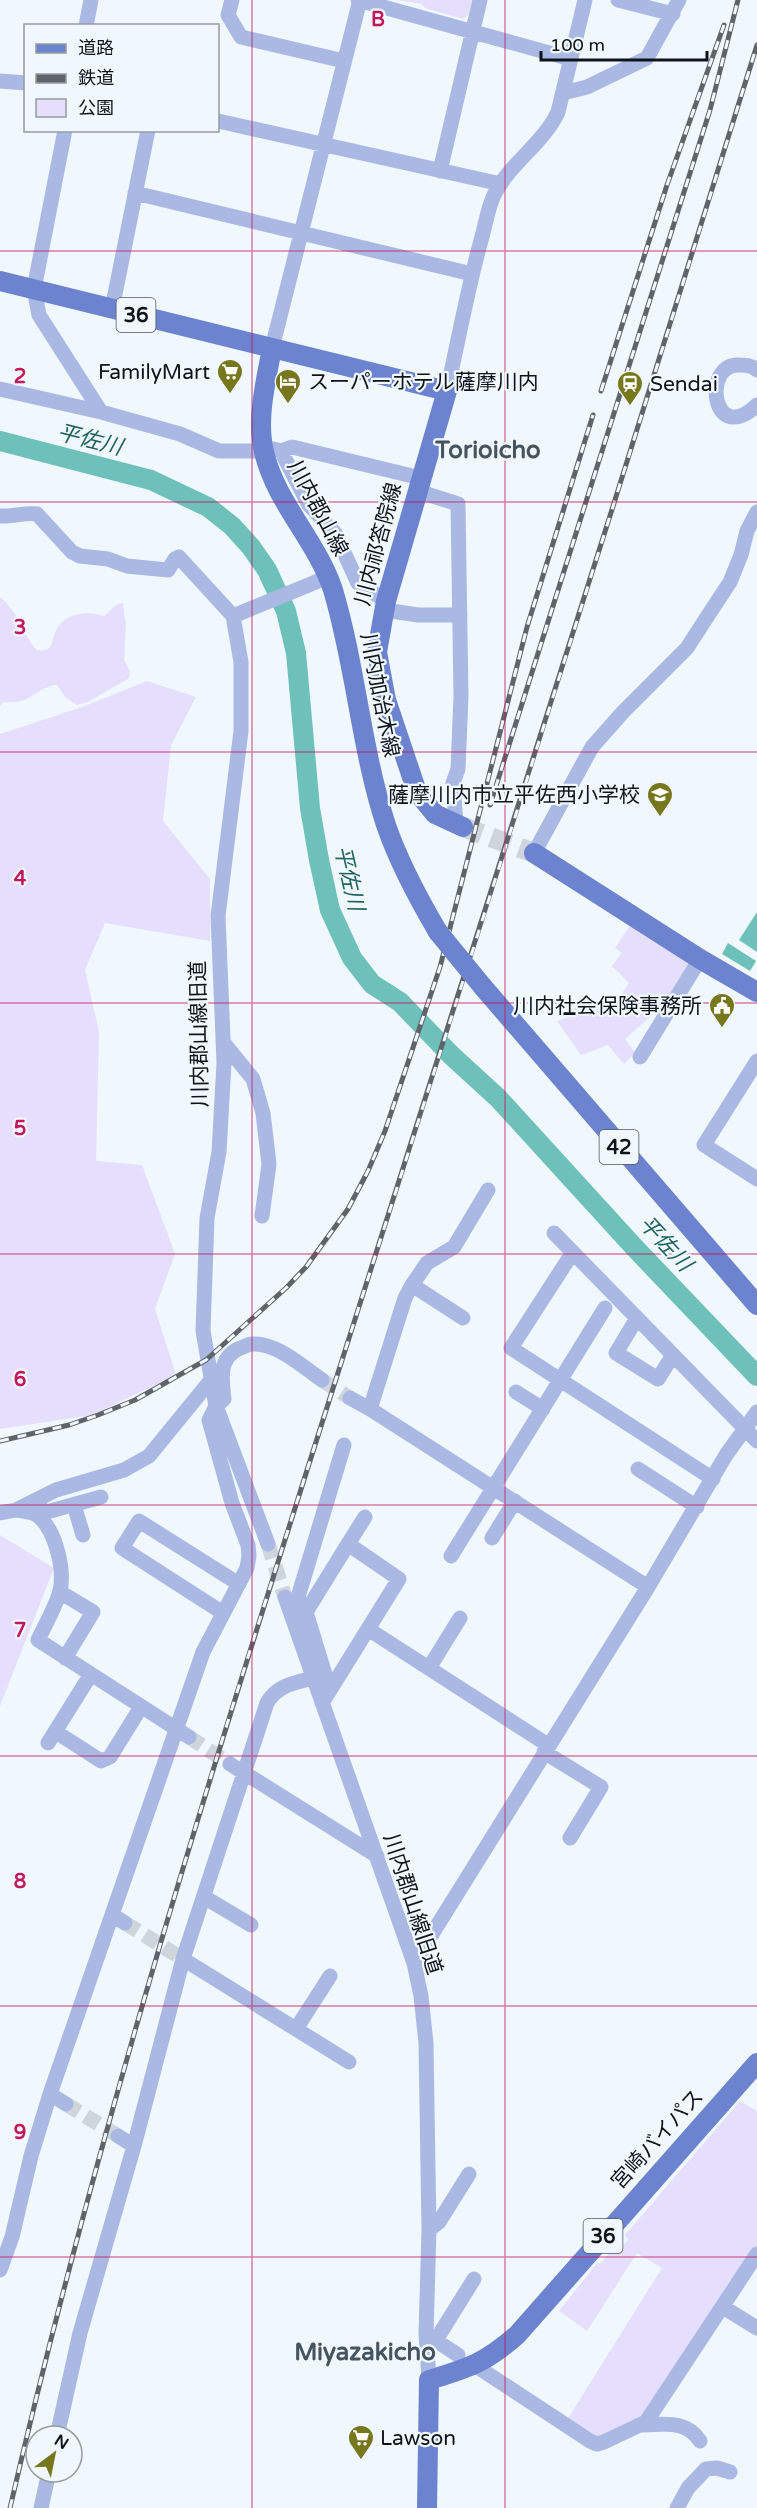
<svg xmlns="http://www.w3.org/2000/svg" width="757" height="2508" font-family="'Varela Round','Noto Sans JP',sans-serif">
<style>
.green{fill:#e6defd}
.water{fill:#6ec1bb}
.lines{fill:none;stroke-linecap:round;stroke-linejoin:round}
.river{stroke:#6ec1bb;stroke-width:20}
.minor-tunnel{stroke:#ced5db;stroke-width:15;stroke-dasharray:15 8;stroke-linecap:butt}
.major-tunnel{stroke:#ced5db;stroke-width:20;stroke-dasharray:20 10;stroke-linecap:butt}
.minor{stroke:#aab9e4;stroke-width:15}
.major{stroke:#6c83d0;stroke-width:20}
.rail-casing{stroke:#5e6469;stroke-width:5}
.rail{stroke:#f0f7fd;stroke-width:3;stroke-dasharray:9;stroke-linecap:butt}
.major-bridge{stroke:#6c83d0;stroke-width:20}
.grid{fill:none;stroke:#c2185b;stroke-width:1.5;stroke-opacity:0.55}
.labels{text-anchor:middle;stroke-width:4.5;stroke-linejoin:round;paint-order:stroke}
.shield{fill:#f0f7fd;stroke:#52585d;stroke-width:1.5}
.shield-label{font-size:20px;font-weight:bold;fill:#0e1418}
.poi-label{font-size:21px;fill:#0e1418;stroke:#f0f7fd;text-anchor:end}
.street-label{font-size:21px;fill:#0e1418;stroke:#f0f7fd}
.water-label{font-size:22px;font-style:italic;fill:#1f635f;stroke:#f0f7fd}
.quarter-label{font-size:24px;font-weight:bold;fill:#465460;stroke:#f0f7fd}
.grid-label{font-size:20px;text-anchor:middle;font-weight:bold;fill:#c2185b;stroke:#f0f7fd;stroke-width:4.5;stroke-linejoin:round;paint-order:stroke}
</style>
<rect width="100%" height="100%" fill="#f0f7fd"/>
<path class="green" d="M397,0H472L469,14L463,19L425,8L422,4Z
M0,597C20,613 21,633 37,650C42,651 46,651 50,647C54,640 54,631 60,624C71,612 90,611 104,616L116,605L123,603L126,625L124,660L130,671L129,678L88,702L77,705L66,698L57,685C36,686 34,705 3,702L0,706Z
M147,681L196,697L171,745L163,821L210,879V941L105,923L85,970L99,1032L96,1161L142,1165L175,1254L155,1309L176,1375L92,1415L0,1429V734L85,706Z
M631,924L692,963L667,1002L625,1039L635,1053L624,1064L608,1045L581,1055L557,1021L566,1018L585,997L592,1007L608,1014L629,983L612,966L622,953L615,948Z
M0,1535L54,1568L0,1706Z
M740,2101L757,2111V2245L644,2416L598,2439L567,2420L662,2268L637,2253L587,2331L559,2311L597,2263H601L618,2242L624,2244L628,2240L625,2235Z"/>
<path class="water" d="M757,912V952L739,940Z
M728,943L756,961L750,971L722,954Z"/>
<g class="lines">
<path class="river" d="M0,441L151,480L208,507L232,526L251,547L267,570L286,611L296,653L310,808L319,860L330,910L352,958L372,984L400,1002L451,1055L498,1098L634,1247L757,1376"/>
<path class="minor-tunnel" d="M322,1380L350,1398
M268,1544L285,1597
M189,1737L230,1764
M125,1923L183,1959
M66,2104L118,2136"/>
<path class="major-tunnel" d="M463,827L534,853"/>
<path class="minor" d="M232,0L228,15L241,37L344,61
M358,0L571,59
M618,0L673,14
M86,26L91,0
M0,81L26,83
M563,93L587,87L647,58L679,0
M218,121L501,184
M65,130L34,289L39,315L101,412
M440,171L480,0
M135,193L472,274
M112,309L148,130
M272,348L360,0
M757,370C753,366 746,365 740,365C701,362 712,448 757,405
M0,389L101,412L180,434L219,451H263
M447,391C458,342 467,292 480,244C485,228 487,210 494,195C510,163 543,144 558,112L585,0
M273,449L281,451L292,447L421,478
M281,451L309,505L335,533L358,583L386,601
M417,491L458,504L461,696L458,769L453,783L456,824
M0,516C12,517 26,512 37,514L72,552L80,556L108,559L127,566L168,570L175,559L179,557L233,616
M385,610L418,615H460
M233,616L241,662V731L218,916L224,1063L219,1152L207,1218L203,1331L216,1406L268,1544
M233,616L328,577
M534,853L592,747L623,712L687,648L707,617L730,582L741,555L747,531L757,512
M223,1042L253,1079L263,1113L269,1164L262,1216
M640,1057L700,959
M757,1061L704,1145L757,1179
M554,1233L757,1441
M573,1252L511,1348L713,1479
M412,1285L427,1263L454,1247L488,1190
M637,1318L616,1353L658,1379L673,1355
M516,1392L543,1409
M350,1398L370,1409L648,1587
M370,1409L405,1298L412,1285L463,1318
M638,1469L697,1507
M38,1501L43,1513L101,1497
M74,1505L83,1535
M16,1510C24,1511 33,1512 38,1516C56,1530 66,1573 59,1594C54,1610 45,1625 38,1640L189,1737
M0,1513L16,1510L56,1490L124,1470L149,1456L211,1380
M492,1538L515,1501
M451,1556L605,1308
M60,1592L93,1612L65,1658
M285,1597L414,1963L421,1996L426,2043L429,2230L426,2334L429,2380
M306,1612L298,1597L344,1445
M223,1613L122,1548L139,1521L239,1584
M368,1629L548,1745
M429,1668L460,1618
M327,1681L306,1612L348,1544
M322,1703L399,1579L348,1544L365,1517
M56,1732L101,1761L110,1757L141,1707
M48,1743L91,1674
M544,1752L601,1787L570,1838
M230,1764L377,1856
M204,1897L251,1925
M112,1915L125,1923
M183,1959L349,2062
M414,1963L648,1587L726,1455L757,1412
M296,2029L330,1976
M50,2094L66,2104
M118,2136L134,2146
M429,2230L439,2222L469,2174
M0,2270L12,2237L31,2156L50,2094L203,1652L247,1568L249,1556L248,1545L232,1503L209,1420L216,1406L224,1399C222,1380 218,1359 238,1349C242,1348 248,1344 252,1344C276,1342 303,1367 322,1380
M723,2307L757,2328
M429,2336L458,2355
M436,2340L474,2279
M476,2366L590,2441L597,2444L604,2442L646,2422L757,2254
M641,2425C664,2425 686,2419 700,2441
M57,2436L80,2333L134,2146L183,1959L267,1703C279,1681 303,1683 325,1674
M41,2508L49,2472
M677,2508L688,2488L706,2469L717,2468L730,2472"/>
<path class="major" d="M0,281L447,391L386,601L377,652L386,700L417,792L435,814L463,827
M272,348C266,381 256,419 264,452C276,503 317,541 333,590C356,667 361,749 386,825C399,863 418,898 438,932
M534,853L700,959L757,992
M483,987L757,1305
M427,2508L429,2380C469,2368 485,2363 517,2335L757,2063"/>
<defs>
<path id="rail" d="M601,391L667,185L724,25
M490,805L710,110L738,0
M0,1441L69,1425L98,1415L135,1400L206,1360L286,1288L306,1267L348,1209L368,1171L385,1131L440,967L527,627L593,415
M10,2508C105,2096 236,1694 364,1291C497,876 628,461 757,45"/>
</defs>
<use href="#rail" class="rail-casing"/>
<use href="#rail" class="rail"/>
<path class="major-bridge" d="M438,932L483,987"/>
</g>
<path class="grid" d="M252,0V2508M505,0V2508M0,251H757M0,502H757M0,752H757M0,1003H757M0,1254H757M0,1505H757M0,1756H757M0,2006H757M0,2257H757"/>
<defs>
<symbol id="supermarket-pin" viewBox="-11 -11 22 30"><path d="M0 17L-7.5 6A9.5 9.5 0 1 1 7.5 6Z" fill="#77771e" stroke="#f0f7fd"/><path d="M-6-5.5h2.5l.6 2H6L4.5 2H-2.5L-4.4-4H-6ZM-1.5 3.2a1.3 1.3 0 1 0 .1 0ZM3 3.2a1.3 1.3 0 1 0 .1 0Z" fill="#fff"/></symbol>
<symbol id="hotel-pin" viewBox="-11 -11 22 30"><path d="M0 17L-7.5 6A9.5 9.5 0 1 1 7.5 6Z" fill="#77771e" stroke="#f0f7fd"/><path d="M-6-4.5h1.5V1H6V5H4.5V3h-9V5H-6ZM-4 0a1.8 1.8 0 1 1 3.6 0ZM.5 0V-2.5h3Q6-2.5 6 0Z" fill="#fff"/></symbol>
<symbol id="station-pin" viewBox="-11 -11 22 30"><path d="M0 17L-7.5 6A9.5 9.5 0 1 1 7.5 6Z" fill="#77771e" stroke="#f0f7fd"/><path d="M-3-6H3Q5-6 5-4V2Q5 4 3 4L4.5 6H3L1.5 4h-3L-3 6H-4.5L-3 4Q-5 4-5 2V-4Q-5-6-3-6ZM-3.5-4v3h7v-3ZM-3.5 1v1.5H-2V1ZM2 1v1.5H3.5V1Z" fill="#fff"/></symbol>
<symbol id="school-pin" viewBox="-11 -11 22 30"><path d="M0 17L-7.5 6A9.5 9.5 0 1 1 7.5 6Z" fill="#77771e" stroke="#f0f7fd"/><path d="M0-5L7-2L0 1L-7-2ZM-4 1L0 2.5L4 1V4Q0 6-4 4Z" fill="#fff"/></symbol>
<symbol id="civic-pin" viewBox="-11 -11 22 30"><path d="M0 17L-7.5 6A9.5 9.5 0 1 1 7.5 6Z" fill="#77771e" stroke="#f0f7fd"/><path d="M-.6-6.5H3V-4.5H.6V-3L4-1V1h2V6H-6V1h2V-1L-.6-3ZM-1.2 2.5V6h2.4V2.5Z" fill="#fff"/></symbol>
</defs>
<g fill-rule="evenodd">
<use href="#supermarket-pin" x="215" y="357" width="30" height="40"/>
<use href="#hotel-pin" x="273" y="367" width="30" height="40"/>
<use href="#station-pin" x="615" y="369" width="30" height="40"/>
<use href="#school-pin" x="645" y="780" width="30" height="40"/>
<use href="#civic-pin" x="707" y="991" width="30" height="40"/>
<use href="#supermarket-pin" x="346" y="2423" width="30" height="40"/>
</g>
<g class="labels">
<g class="shield">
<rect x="116.5" y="298" width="39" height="34" rx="4.5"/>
<rect x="599.5" y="1130" width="39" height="34" rx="4.5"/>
<rect x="583.5" y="2219" width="39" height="34" rx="4.5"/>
</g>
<g class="shield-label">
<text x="136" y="322">36</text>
<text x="619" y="1154">42</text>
<text x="603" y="2243">36</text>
</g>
<g class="poi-label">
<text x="210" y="379">FamilyMart</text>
<text x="308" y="389" text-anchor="start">スーパーホテル薩摩川内</text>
<text x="650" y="391" text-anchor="start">Sendai</text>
<text x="640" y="802">薩摩川内市立平佐西小学校</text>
<text x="702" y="1013">川内社会保険事務所</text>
<text x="380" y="2445" text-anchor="start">Lawson</text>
</g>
<g class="street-label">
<text transform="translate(318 508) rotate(62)" y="7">川内郡山線</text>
<text transform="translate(378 544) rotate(-75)" y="7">川内祁答院線</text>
<text transform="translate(380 695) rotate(79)" y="7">川内加治木線</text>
<text transform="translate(199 1034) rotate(-91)" y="7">川内郡山線旧道</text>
<text transform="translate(413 1904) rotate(72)" y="7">川内郡山線旧道</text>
<text transform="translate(657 2139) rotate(-48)" y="7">宮崎バイパス</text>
</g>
<g class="water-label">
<text transform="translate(90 439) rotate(14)" y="8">平佐川</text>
<text transform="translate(350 878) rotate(77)" y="8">平佐川</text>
<text transform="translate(666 1243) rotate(47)" y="8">平佐川</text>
</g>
<g class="quarter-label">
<text x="488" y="458">Torioicho</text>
<text x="365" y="2360">Miyazakicho</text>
</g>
</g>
<g class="grid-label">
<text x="378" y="26">B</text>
<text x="20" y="383">2</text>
<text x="20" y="634">3</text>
<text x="20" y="885">4</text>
<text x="20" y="1135">5</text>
<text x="20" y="1386">6</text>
<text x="20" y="1637">7</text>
<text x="20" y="1888">8</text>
<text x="20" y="2139">9</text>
</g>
<rect x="24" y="24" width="195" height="108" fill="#f0f7fd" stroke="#969ca1" stroke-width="1.5"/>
<rect x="36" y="44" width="30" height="9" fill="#6c83d0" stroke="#969ca1" stroke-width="1.5"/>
<text x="78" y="54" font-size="18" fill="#0e1418">道路</text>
<rect x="36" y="74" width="30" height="9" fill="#5e6469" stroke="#969ca1" stroke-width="1.5"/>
<text x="78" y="84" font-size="18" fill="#0e1418">鉄道</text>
<rect x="36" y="99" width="30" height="18" fill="#e6defd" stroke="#969ca1" stroke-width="1.5"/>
<text x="78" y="114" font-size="18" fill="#0e1418">公園</text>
<g transform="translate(54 2454) rotate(32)"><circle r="28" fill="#f0f7fd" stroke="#969ca1" stroke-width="1.5"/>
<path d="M0-4.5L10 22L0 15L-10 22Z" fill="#77771e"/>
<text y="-9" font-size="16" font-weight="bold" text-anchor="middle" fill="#0e1418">N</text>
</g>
<path d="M541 51v9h166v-9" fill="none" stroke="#0e1418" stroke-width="3"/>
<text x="550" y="51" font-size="18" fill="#0e1418" stroke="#f0f7fd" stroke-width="4.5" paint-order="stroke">100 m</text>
</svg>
